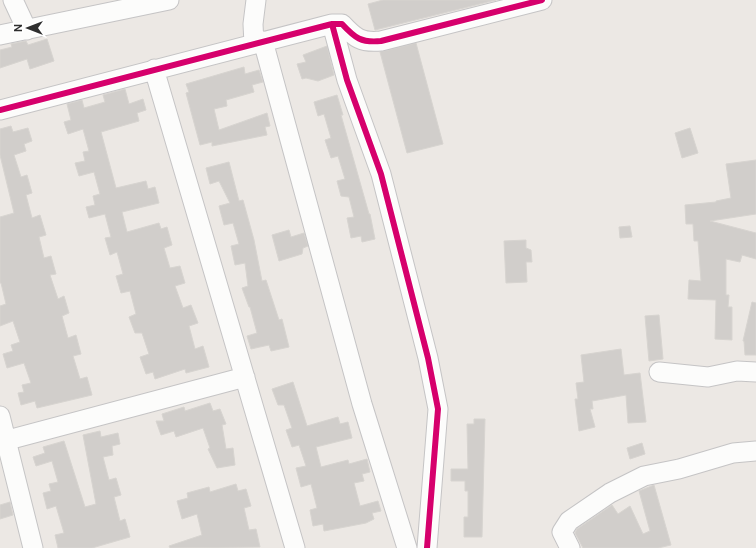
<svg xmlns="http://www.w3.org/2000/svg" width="756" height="548" font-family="'DM Sans',sans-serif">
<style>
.building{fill:#d1cecb;stroke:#d7d4d0}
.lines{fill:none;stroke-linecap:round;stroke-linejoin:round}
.minor-casing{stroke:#c5c4c5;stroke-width:21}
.minor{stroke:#fcfcfb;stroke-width:19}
.cycleway-casing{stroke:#fff;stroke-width:8}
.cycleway{stroke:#d6006c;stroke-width:6}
</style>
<rect width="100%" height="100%" fill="#ece8e4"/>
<path class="building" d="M383,0H496L375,30L368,4Z
M47,39L54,61L30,69L27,59L0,68V50L12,47L11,44L26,41L28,45Z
M416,43L443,144L407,153L380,52Z
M327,46L334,75L318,81L306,78L302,79L297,64L306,62L303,55Z
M244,67L245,74L259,70L263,82L252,85L254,92L226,100L227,106L214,109L219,130L267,113L270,126L265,127L267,135L212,146V142L200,145L186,93L189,92L186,84Z
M125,89L129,104L143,99L146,110L137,113L139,121L101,132L116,188L146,181L148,189L155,187L159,203L122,212L127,232L159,223L161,229L167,227L172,245L164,248L170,268L180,266L185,283L175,286L183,308L191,305L198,323L189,326L195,349L203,346L209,367L186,373L185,369L155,379L153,372L146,374L140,357L149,354L142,333H135L129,317L136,314L130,291L121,293L116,276L123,274L117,252L110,255L105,238L111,237L105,214L89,218L86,207L95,205L93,196L100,194L94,172L79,176L75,163L85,161L83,152L89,151L83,129L68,134L64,122L71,120L67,104L82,100L84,108L105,102L103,95Z
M337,95L343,115H341L369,214H370L375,239L362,242L361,236L351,238L347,218L354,217L349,197L341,196L337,181L345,179L338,156L331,158L325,140L331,138L324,114L318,116L314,102Z
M11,126L13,132L28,128L32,141L24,144L26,151L14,155L21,177L27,175L32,193L26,195L32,218L40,215L46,235L39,237L44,258L51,256L56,274L50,275L58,299L64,296L69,313L62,316L68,338L76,335L81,354L73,356L80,379L87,377L92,395L37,408L35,401L21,405L18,393L24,392L22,385L31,383L24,363L7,368L3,354L13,351L11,345L20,342L13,321L0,326V306L6,304L1,283H0V217L14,213L0,155V129Z
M690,128L698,153L682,158L675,133Z
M756,160V214L710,221L756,233V259L742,255L740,262L726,259V295H729L728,307H732V340L715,339L716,300L688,299L689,280L701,281L698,241H694L693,224H686L685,205L716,202V201L731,198L726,164Z
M229,162L239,201L243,200L254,240L262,281L266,280L279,320L282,319L289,347L271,351L269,345L251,349L247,336L257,333L250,307H249L242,288L248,286L245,263L235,265L231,246L239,244L233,223L224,225L219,206L230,203L219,181L210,184L206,168Z
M630,226L632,237L620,238L619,227Z
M289,230L291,237L304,233L308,246L303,248L302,254L279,261L272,235Z
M526,240V248L531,250L532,262H526L527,282L506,283L504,241Z
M752,302L756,303V355H745L744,341H743Z
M659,315L663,359L649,361L645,316Z
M621,349L624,375L640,373L646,422L628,423L626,395L592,401L593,409H590L595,427L579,431L575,399H578L576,383L584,382L581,355Z
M293,382L307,426L338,417L340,424L348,422L352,438L316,447L321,467L348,460L349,464L367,459L370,472L362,474L364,481L354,483L360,506L378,501L381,511L372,513L374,519L366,523L324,531L323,524L313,526L310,510L317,508L311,484L301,487L296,468L306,466L299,445L292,447L286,430L292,428L284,405H278L272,389Z
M210,403L213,411L220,409L226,424L222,425L226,449L233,448L235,465L217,468L208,449L210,448L203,428L176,437L174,431L161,435L156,421H164L162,414L184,407L185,411Z
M474,419H485L482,537H464V517H468V491H465V481H451V469H468L467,424H474Z
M100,431L101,437L118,433L120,444L112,446L113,455L103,457L109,480L116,478L121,495L114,497L120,521L125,519L130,537L92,548H58L55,535L64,533L56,506L47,509L43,493L51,491L49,484L58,482L52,461L36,466L33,457L45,453L43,447L64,441L85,507L96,504L83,435Z
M642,443L645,454L630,459L627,448Z
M236,484L238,491L246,489L251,506L244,508L249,530L256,529L260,547L170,548L169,546L202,535L197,514L182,519L177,501L188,498L187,493L209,487L210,492Z
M654,485L671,545L658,548H583L575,533L577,529L612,505L618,514L630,506L643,534L650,531L639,491Z
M10,502L13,515L0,519V505Z"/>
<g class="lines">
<defs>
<path id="minor" d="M13,0L27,30
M332,24L347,80L381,174L428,358L438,409L427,548
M0,35L169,0
M263,41L362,404L407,548
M254,44L253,24L256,0
M154,69L295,548
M0,110L332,24H342C355,38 361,43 381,41L542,0
M659,372L708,377L737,371L756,372
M0,416L33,548
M0,442L245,377
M570,548L562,532L569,521L610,493L644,476L679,469L733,453L756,451"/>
</defs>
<use href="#minor" class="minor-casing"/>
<use href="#minor" class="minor"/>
<defs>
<path id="cycleway" d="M332,24L347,80L381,174L428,358L438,409L427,548
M0,110L332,24H342C355,38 361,43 381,41L542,0"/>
</defs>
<use href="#cycleway" class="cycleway-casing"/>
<use href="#cycleway" class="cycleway"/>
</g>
<g transform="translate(28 28) rotate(270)" stroke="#ffffff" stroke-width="3" paint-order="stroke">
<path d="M0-3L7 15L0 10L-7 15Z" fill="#2e2e2e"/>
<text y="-6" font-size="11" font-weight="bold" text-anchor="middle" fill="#2e2e2e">N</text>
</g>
</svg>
